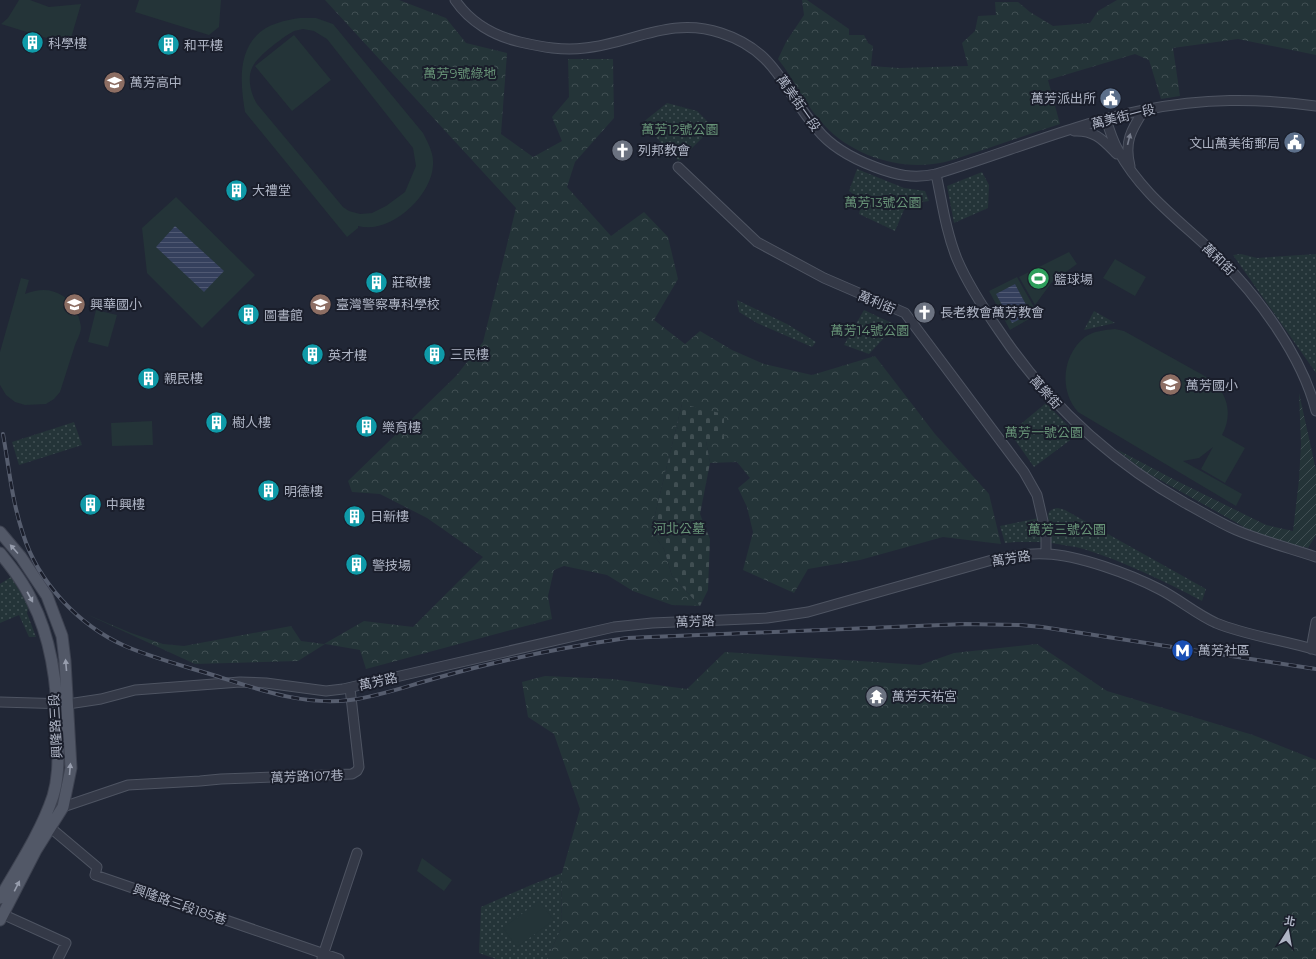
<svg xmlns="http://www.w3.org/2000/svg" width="1316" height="959" font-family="Montserrat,'Noto Sans TC',sans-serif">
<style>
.grass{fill:url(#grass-dots)}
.forest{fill:url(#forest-crowns)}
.cemetery{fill:url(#cemetery-stones)}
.garden{fill:url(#garden-furrows)}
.pitch{fill:#243438;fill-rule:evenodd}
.water{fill:url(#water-rules)}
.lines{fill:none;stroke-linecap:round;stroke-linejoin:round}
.minor-casing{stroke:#4e5462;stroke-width:11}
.major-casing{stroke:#3d4250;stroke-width:13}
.minor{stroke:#343947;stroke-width:9}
.major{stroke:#525867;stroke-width:11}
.rail-casing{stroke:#565d6e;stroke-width:4}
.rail{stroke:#1a1e2b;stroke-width:2.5;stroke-dasharray:8;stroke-linecap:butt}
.oneway{fill:#777d8c}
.oneway2{fill:#979dad}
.labels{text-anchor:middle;stroke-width:4;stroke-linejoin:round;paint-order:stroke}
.poi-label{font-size:13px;fill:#aeb4c4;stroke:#1a1e2b;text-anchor:start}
.park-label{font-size:13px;fill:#679377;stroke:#1a1e2b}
.street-label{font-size:13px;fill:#aeb4c4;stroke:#1a1e2b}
</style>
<defs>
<pattern id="grass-dots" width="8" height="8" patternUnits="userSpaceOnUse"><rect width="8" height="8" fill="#243438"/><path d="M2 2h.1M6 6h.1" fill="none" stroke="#414f53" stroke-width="1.8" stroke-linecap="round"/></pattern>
<pattern id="forest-crowns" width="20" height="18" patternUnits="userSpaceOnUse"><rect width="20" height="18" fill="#243438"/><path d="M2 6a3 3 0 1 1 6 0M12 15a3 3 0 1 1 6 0" fill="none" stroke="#414f53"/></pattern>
<pattern id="cemetery-stones" width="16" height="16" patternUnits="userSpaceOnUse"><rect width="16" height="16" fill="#243438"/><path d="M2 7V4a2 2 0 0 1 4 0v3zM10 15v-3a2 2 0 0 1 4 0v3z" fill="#414f53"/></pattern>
<pattern id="garden-furrows" width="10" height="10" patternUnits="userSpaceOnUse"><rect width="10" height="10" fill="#243438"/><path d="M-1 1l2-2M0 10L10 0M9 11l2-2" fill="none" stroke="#414f53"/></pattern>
<pattern id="water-rules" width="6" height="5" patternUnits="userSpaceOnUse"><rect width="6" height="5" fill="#35405d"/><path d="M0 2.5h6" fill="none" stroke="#505973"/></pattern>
</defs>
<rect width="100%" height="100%" fill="#212736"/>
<path class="grass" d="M667,103L697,111L713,127L679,161L642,123Z
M857,169L904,188L925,191L929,201L906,205L895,231L859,214L862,200L849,191Z
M982,172L989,185L988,208L954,223L947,186Z
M1241,254L1257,258L1316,254V373L1233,255Z
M737,300L787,324L816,342L812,347L757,323L739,312Z
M864,310L896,325L869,354L844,345Z
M1094,311L1115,323L1084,330Z
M1046,403L1077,435L1034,467L1010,433Z
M74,422L82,445L19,465L12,442Z
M1058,508L1065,510L1206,589L1202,601C1164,581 1125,562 1084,549C1073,546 1062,545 1051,543C1051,539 1052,534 1051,529C1049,519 1043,510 1058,508Z
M1039,518L1043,542H1016L1005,543L1000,526Z
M11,577L29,606L27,613L36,637H29L19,615L0,623V584Z
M562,873L561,929L547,959H496L479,953L481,907L531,885Z"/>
<path class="forest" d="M325,0H399L446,18L466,43L507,53L501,134L533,157L562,141L552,117L569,97L568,59H613L614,118L575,162L567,187L611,236L644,212L668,237L678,279L654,320L685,344L700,331L732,350L764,364L812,375L875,356L935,434L989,494L1001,544L943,537L860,560L808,569L794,593L743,570L753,532L747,507L738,488L750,478L737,462L710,463L706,441L682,404L651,531L664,549L672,576L700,606L672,605L633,591L607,575L564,566L554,570L548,596L552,619L366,669L360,650L325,644L298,661L195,664L86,614L131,633L163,644L184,646L291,626L301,641L324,644L364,621L413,627L483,557L427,518L380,494L352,492L348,481L456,376L483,342L516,208Z
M802,0H807L849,29V35H864L868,43L873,46L871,66L899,68L968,66L962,43L975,31L978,16L996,15L995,2H1018L1030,12L1053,26L1090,23L1098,11L1117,0H1316V55L1238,39L1173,48L1180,96L1161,99L1149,60L1135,54L1048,80L1060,124C1032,133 1004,143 977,152C962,156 948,163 933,164C895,169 851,154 825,126C806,107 795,80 778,59L786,42L804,15Z
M1037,644L1107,691L1253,735L1316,760V959H547L561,929L562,873L580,809L554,734L528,717L522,682L545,676L612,679L687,689L725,652L920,665L954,653Z"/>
<path class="cemetery" d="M682,404L724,414V440L706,441L710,463L700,514L710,539L708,590L700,606L672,576L664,549L651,531Z"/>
<path class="garden" d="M1299,393L1316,470V535L1308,548L1262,537L1144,471L1116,449L1175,480L1266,525L1293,531L1299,480L1301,444Z"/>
<path class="pitch" d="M19,0H30L49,7L81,4L69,45L1,24L8,18Z
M139,0H221L219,27L209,35L135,12Z
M300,18H316L333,24L423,133C428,143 434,153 433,165C432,196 390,235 358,226V228L347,237L245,112C241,87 237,55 257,35C267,24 286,20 300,18ZM303,29L314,31L327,39L413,148L416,166L405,192L386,206L372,213L360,214L349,211L343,207L257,104C251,94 247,79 252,68C256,57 283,37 294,31C297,30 300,30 303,29Z
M294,35L331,80L292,111L255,66Z
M176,197L255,275L202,328L147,273L142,228Z
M1069,252L1077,264L1052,282L1035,305L1019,277Z
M1115,259L1146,277L1135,296L1103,278Z
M1017,277L1035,309L1029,319L1010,330L989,291Z
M21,278L29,280L25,294C39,289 50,288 63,296C74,303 79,314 81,327C81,333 77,340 75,345C70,361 65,376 60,392L54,399L46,404L25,405L15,402L6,395L0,385V352Z
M96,310L117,315L108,347L88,342Z
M1115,329L1124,331L1210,379C1228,393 1233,415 1222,435L1245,448L1225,483L1201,469L1213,447L1199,458L1183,461L1242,494L1236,506L1078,412C1059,391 1062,355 1085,337C1094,331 1104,330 1115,329Z
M152,421L153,445L112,446L111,423Z
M422,858L452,880L444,891L417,871Z
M539,901L554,920L517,947L503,928Z"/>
<path class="water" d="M175,226L224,271L204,292L156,247Z
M1015,284L1031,314L1012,323L996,294Z"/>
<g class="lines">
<defs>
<path id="minor" d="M455,0C470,22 494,36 520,42C542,47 563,51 585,48C633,43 671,16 721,33C777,51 783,90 817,129C831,147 854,159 875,167C896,175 913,179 936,174C1006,153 1073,124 1144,110C1203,98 1257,98 1316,106
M1106,119C1109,129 1113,141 1118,150C1142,195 1182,222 1217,256C1258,296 1302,356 1316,411
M1074,131C1095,130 1103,140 1117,154
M1130,166C1124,142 1131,130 1144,110
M678,167L757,242L824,278L905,313L1024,472L1037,495L1046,534V554
M936,174C942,202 946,232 957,259C968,285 984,309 1000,332C1049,405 1109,460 1185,503C1202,512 1218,522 1236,530C1262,541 1289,548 1316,557
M1311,649L1316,622
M0,702L68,704L101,699L135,690L240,682L266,683L326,691L343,689L614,627L652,623L767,618L808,612L992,560C1009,556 1027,553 1046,554C1078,555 1130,574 1159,589C1179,599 1196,614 1216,623C1248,636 1283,640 1316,650
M63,807L128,785L200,781L221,779L352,774L357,771L359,767L350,688
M46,824L97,867L95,875L339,959
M0,913L66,943L58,959
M322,958L357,853"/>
<path id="major" d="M0,532L21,557L47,596L62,636L65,661L71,768L63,807L36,850L0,920
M0,553C12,568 24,583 32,601C53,642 58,690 58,736C58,757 59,776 53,796C41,832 19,865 0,898"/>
</defs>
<use href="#minor" class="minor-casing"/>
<use href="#major" class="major-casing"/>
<use href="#minor" class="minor"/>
<use href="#major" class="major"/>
<defs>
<path id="rail" d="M3,434C9,468 12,501 23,534C38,582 78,625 125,646C153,658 184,666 213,675C257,689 303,706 350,700C381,696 410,685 440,677C501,660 564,647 627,638L965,624L1020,625L1042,627L1316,669"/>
</defs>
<use href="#rail" class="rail-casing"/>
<use href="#rail" class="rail"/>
</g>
<defs><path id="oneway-solid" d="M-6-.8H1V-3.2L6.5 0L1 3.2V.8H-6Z"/></defs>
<use class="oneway" href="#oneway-solid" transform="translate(1129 139) rotate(-76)"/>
<g class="oneway2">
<use href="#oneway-solid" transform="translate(14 549) rotate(-132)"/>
<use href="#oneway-solid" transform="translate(30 597) rotate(61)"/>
<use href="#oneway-solid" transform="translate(66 665) rotate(-95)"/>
<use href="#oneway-solid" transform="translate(70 769) rotate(-85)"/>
<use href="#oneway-solid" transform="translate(17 886) rotate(-63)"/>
</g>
<defs>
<symbol id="building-disc" viewBox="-11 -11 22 22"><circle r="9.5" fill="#0f9aa8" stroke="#1a1e2b"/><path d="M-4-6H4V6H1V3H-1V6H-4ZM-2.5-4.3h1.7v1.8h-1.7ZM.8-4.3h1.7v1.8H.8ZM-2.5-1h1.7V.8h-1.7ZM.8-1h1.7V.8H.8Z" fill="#fff"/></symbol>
<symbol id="school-disc" viewBox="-11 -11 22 22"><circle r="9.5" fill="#8d6e63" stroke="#1a1e2b"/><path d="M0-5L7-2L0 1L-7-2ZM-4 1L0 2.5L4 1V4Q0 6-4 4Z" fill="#fff"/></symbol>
<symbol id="civic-disc" viewBox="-11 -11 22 22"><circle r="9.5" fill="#5c6f8a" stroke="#1a1e2b"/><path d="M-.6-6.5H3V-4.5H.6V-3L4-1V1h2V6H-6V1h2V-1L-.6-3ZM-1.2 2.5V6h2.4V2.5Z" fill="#fff"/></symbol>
<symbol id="church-disc" viewBox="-11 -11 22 22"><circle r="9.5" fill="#6b7280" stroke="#1a1e2b"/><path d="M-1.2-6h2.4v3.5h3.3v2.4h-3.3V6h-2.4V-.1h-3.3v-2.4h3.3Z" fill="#fff"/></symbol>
<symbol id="stadium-disc" viewBox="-11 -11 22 22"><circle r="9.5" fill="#2e9e5b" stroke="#1a1e2b"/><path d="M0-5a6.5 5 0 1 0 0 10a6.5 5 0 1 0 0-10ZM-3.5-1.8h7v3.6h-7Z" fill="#fff"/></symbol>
<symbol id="university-disc" viewBox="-11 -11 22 22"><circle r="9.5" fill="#8d6e63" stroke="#1a1e2b"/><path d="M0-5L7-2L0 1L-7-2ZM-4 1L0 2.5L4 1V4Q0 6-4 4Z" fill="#fff"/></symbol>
<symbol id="metro-disc" viewBox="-11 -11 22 22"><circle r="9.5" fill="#1a4fb4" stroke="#1a1e2b"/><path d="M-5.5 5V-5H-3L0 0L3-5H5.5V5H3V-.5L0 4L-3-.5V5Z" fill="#fff"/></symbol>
<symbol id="temple-disc" viewBox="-11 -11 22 22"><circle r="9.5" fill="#6b7280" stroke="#1a1e2b"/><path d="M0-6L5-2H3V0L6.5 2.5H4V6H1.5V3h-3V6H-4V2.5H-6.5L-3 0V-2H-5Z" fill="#fff"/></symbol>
</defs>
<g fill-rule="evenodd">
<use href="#building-disc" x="20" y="30" width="25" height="25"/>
<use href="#building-disc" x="156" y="32" width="25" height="25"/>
<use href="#school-disc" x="102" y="70" width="25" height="25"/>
<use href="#civic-disc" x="1098" y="86" width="25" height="25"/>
<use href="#civic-disc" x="1282" y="130" width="25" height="25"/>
<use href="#church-disc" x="610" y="138" width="25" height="25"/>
<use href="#building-disc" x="224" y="178" width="25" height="25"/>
<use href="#stadium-disc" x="1026" y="266" width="25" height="25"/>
<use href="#building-disc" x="364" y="270" width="25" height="25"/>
<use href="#school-disc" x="62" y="292" width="25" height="25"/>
<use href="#university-disc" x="308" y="292" width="25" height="25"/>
<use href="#church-disc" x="912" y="300" width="25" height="25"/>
<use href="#building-disc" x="236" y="302" width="25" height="25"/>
<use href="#building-disc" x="422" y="342" width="25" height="25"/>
<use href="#building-disc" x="300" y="342" width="25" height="25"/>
<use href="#building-disc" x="136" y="366" width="25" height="25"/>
<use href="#school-disc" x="1158" y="372" width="25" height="25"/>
<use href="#building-disc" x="204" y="410" width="25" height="25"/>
<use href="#building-disc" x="354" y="414" width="25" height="25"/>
<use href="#building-disc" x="256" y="478" width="25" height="25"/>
<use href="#building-disc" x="78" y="492" width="25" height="25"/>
<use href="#building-disc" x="342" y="504" width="25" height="25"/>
<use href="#building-disc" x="344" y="552" width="25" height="25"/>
<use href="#metro-disc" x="1170" y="638" width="25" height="25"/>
<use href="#temple-disc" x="864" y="684" width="25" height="25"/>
</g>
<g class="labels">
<g class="poi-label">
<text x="48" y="48">科學樓</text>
<text x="184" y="50">和平樓</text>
<text x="130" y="87">萬芳高中</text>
<text x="1096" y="103" text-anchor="end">萬芳派出所</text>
<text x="1280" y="148" text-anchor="end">文山萬美街郵局</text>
<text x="638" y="155">列邦教會</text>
<text x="252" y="195">大禮堂</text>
<text x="1054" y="284">籃球場</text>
<text x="392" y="287">莊敬樓</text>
<text x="90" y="309">興華國小</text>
<text x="336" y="309">臺灣警察專科學校</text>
<text x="940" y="317">長老教會萬芳教會</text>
<text x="264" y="320">圖書館</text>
<text x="450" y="359">三民樓</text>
<text x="328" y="360">英才樓</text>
<text x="164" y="383">親民樓</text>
<text x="1186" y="390">萬芳國小</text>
<text x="232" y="427">樹人樓</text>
<text x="382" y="432">樂育樓</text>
<text x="284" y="496">明德樓</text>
<text x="106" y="509">中興樓</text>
<text x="370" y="521">日新樓</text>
<text x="372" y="570">警技場</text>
<text x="1198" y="655">萬芳社區</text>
<text x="892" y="701">萬芳天祐宮</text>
</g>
<g class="park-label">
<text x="460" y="78">萬芳9號綠地</text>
<text x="680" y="134">萬芳12號公園</text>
<text x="883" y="207">萬芳13號公園</text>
<text x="870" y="335">萬芳14號公園</text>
<text x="1044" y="437">萬芳一號公園</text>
<text x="679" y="533">河北公墓</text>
<text x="1067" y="534">萬芳三號公園</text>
</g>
<g class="street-label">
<text transform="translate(799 103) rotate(55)" y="5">萬美街一段</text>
<text transform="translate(1123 116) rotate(-14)" y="5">萬美街一段</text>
<text transform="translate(1219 259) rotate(44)" y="5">萬和街</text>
<text transform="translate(877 302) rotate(23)" y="5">萬利街</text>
<text transform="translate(1046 392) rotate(48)" y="5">萬樂街</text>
<text transform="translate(1011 558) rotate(-9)" y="5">萬芳路</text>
<text transform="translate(695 621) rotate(-2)" y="5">萬芳路</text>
<text transform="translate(378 681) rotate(-13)" y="5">萬芳路</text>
<text transform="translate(55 726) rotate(-93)" y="5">興隆路三段</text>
<text transform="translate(307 776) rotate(-2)" y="5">萬芳路107巷</text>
<text transform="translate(180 904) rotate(19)" y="5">興隆路三段185巷</text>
</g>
</g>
<g transform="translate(1288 931) rotate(11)" stroke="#1a1e2b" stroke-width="3" paint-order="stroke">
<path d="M0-3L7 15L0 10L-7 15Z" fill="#aeb4c4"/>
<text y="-6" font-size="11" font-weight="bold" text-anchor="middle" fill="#aeb4c4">北</text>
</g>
</svg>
